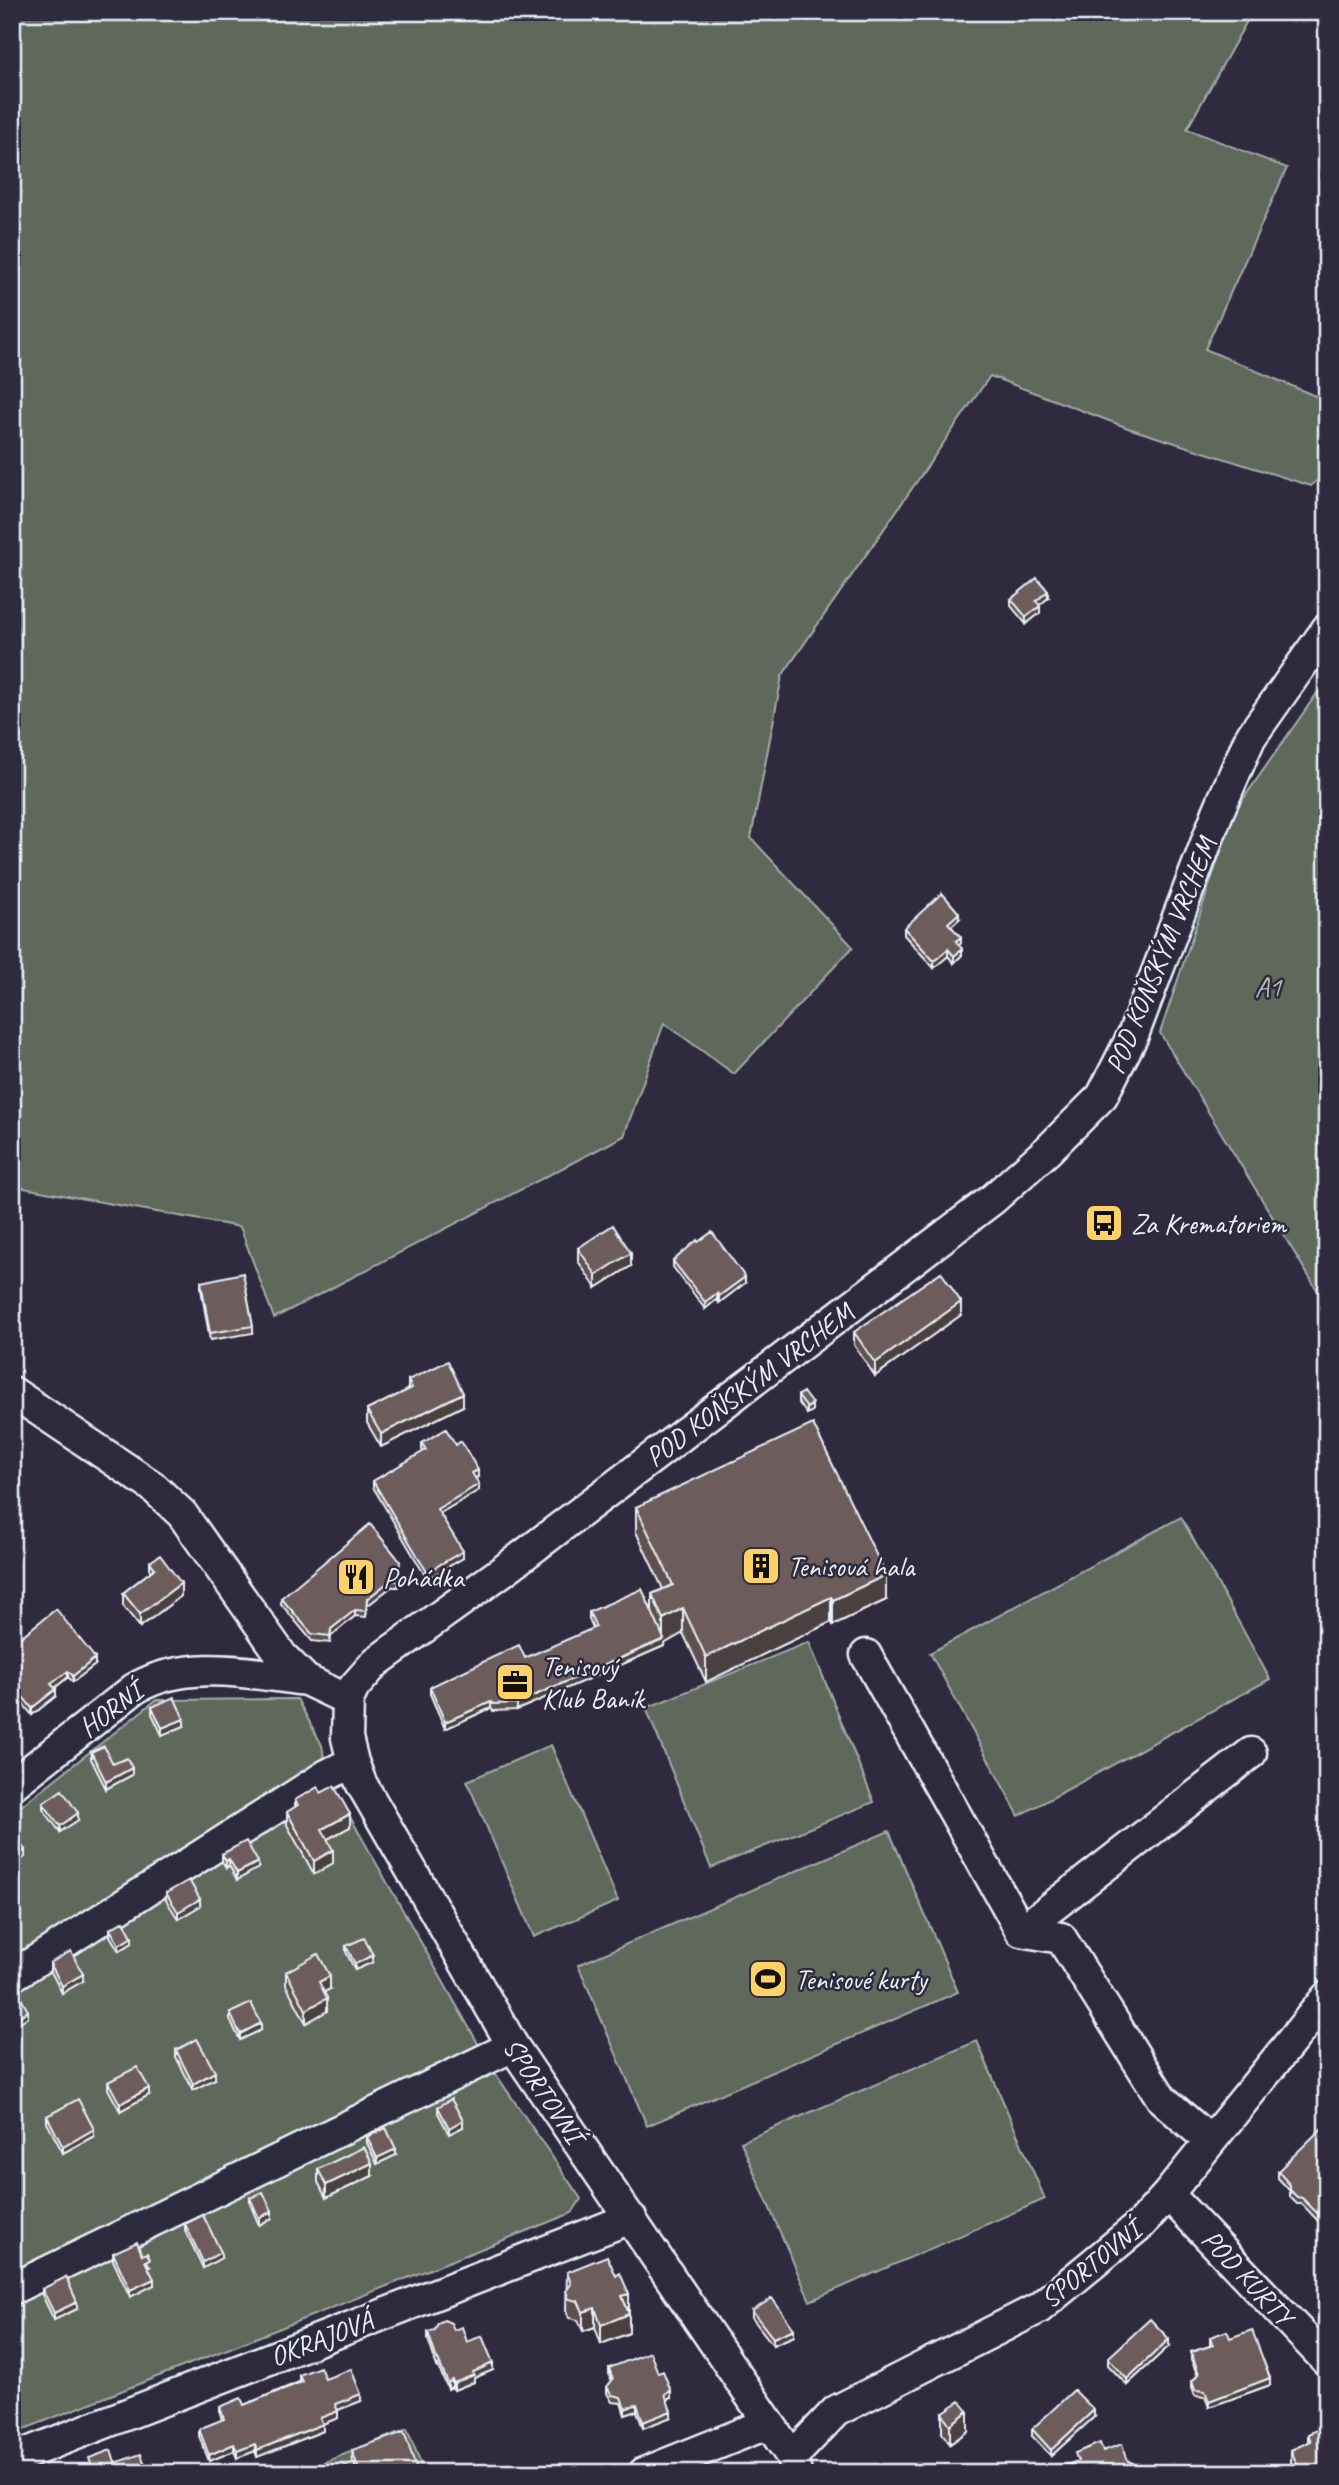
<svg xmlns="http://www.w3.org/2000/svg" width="1339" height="2485" font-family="Caveat,sans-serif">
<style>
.green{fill:#60685c;stroke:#a4acaa;stroke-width:2}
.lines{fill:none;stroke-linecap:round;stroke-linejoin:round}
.minor-casing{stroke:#e8f1f8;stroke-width:35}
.minor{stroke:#2f2a3d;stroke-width:30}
.wall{fill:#5e4f4e;stroke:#e8f1f8;stroke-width:2}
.shaded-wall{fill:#4c4040;stroke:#e8f1f8;stroke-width:2}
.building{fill:#6d5c5b;stroke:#e8f1f8;stroke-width:2}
.labels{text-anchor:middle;stroke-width:5;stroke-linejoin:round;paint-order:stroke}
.street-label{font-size:28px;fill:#e8f1f8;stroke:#2f2a3d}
.park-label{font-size:28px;fill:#b2baba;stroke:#2f2a3d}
.poi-label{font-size:28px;fill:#e8f1f8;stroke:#2f2a3d;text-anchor:start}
</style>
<rect width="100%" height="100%" fill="#2f2a3d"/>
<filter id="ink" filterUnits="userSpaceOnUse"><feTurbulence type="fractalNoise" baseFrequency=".0143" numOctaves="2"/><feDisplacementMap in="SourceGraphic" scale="14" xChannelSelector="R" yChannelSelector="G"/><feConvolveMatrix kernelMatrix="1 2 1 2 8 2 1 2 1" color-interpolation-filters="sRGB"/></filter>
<g filter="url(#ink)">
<path class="green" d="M12,12H1252L1187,129L1287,168L1205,349L1327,401V472L1311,486L1128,428L990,376L782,676L751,838L853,947L734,1074L664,1023L624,1136L274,1318L240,1227L12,1186Z
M1327,679V1306L1160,1033L1234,812Z
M1181,1517L1270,1679L1019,1816L930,1653Z
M809,1642L874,1802L711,1868L646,1708Z
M297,1699L322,1745L327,1776L493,2070L581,2199L572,2213L12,2434V1813L156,1700Z
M551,1745L618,1901L534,1937L467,1781Z
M889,1831L958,1992L647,2126L578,1965Z
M977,2041L1045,2199L810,2301L741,2142Z
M407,2429L425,2473H298Z"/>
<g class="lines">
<defs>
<path id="minor" d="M12,1392L152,1486L182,1514L282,1656L306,1680L348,1700
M866,1655L1021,1931L1061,1938L1162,2099L1210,2141
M12,1785L134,1689C186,1658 250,1673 306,1680
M1021,1931L1251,1753
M12,1976L327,1775L353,1762
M1168,2194L1327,2361
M12,2289L513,2046
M792,2457L836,2411L1039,2308L1141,2224L1168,2194L1327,1997
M12,2459L631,2218
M644,2473L769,2423
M796,2473L792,2457L513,2046L361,1783L353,1762L347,1738L348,1700L354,1687L376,1662L504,1570L993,1199L1048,1150L1102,1096L1133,1035L1218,812L1250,738L1327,629"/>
</defs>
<use href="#minor" class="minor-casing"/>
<use href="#minor" class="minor"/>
</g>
<path class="wall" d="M1048,598L1039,605L1040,613L1026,624L1011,606V599Z
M959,919L951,926L961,943L959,945L962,955L954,963L948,956L934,968L904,935V928Z
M578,1248L631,1266L596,1288L578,1261Z
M673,1261L745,1283L719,1303L717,1299L705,1309L673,1267Z
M201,1282L253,1326V1333L210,1340L201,1289Z
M961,1315L875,1376L854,1345V1332Z
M408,1380L463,1406L381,1447L367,1423V1410L408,1390Z
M798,1396L812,1411L807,1414L798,1402Z
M422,1443L456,1445L478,1477L475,1478L479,1490L440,1513L463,1558L427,1579L373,1487V1481L423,1452L422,1450Z
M636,1507L886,1600L833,1625L831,1622L706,1682L683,1633L664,1644V1646L517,1710L493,1711L491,1708L445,1729L430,1694V1687L525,1658L593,1629L589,1619V1612H652V1594L663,1589L636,1532Z
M150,1562L181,1596L140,1627L123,1606V1593L150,1572Z
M400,1568L398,1587H391L367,1606L366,1617L355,1616L331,1636L330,1643L312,1641L281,1604V1598Z
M12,1644L95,1665L73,1682L68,1677L55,1688L56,1696L32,1715L12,1690Z
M152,1707L184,1726L162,1735L152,1714Z
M91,1752L113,1764L132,1775L106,1789L91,1759Z
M321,1793L350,1827L327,1839L333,1863L314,1874L287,1825V1812L295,1807V1800Z
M43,1803L78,1820L60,1832L43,1809Z
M222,1854L258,1868L237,1880L229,1865L226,1868L222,1861Z
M166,1893L200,1906L178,1919L166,1900Z
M110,1929L132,1943L119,1951L110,1936Z
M346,1946L373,1962L355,1970L346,1952Z
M50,1963L83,1981L62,1993L50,1970Z
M286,1972L330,1989L324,1992L327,2011L306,2023L286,1985Z
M230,2013L261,2030L240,2040L230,2020Z
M176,2050L215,2079L193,2090L176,2057Z
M108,2082L149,2095L120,2111L108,2089Z
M438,2107L463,2127L449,2134L438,2113Z
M47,2116L94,2136L63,2153L47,2123Z
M1327,2134V2216L1320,2223L1302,2204H1297L1290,2197V2191L1278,2178V2171Z
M367,2137L396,2155L377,2164L367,2143Z
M318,2169L372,2176L326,2198L318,2182Z
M250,2198L272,2218L259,2225L250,2204Z
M185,2224L221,2258L203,2268L185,2230Z
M113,2253L142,2255L150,2266H148L154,2285L130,2297L113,2260Z
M567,2272L616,2276L629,2294V2333L601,2344L595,2327L583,2331L578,2320L569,2318L566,2310Z
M42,2289L77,2309L54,2320L42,2295Z
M752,2311L794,2336L773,2345L752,2318Z
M454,2330L467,2342L493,2370L474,2378V2382L454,2390L452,2387L448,2389L438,2366L437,2367L428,2339V2332Z
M1210,2337L1230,2338L1270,2385L1209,2407L1205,2397L1195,2396L1192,2388V2381L1198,2376L1191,2359V2352L1210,2346Z
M1169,2346L1127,2385L1108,2365V2358Z
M609,2368L658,2373L671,2398L667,2399L671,2417L643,2428L637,2411L625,2415L621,2403L612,2402L607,2393V2387L612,2381L609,2374Z
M299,2375L325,2379L361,2401L338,2410V2418L322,2424L323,2431L257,2457L255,2451L237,2458L234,2451L209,2461L199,2436V2429L222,2420L220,2413V2407L244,2405L299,2382Z
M942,2413L968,2431L950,2444L942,2433Z
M1094,2417L1051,2456L1032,2436V2429Z
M1308,2434L1327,2473H1292L1291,2469V2450L1308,2443Z
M352,2450L418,2473H328L353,2464Z"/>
<path class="shaded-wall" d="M1048,591V598L1036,608V601Z
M1040,606V613L1026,624V617Z
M959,913V919L948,929V923Z
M961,937V943L956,948V941Z
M948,949V956L934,968V961Z
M962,949V955L954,963V956Z
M631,1253V1266L596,1288V1275Z
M745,1277V1283L719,1303V1296Z
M717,1293V1299L705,1309V1302Z
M961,1302V1315L875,1376V1363Z
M463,1393V1406L381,1447V1434Z
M812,1404V1411L807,1414V1408Z
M478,1470V1477L472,1479V1473Z
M479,1484V1490L437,1515V1509Z
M463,1551V1558L427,1579V1572Z
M886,1575V1600L833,1625V1600Z
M391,1580V1587L367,1606L366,1617L367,1599Z
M181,1583V1596L140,1627V1614Z
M831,1597V1622L706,1682V1657Z
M683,1608V1633L664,1644V1646L517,1710V1703L663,1640V1619Z
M355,1610V1616L331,1636L330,1643L331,1629Z
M95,1658V1665L73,1682V1676Z
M68,1671V1677L51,1691V1684Z
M56,1689V1696L32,1715V1708Z
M491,1702V1708L445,1729V1722Z
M184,1719V1726L162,1735V1728Z
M132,1768V1775L106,1789V1782Z
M78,1813V1820L60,1832V1826Z
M350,1814V1827L322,1842V1829Z
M25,1850V1857L12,1867V1860Z
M333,1850V1863L314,1874V1861Z
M229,1859V1865L226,1868V1861Z
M258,1862V1868L237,1880V1873Z
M200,1899V1906L178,1919V1912Z
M132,1937V1943L119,1951V1945Z
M373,1955V1962L355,1970V1964Z
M83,1974V1981L62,1993V1986Z
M330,1976V1989L319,1995V1982Z
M327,1998V2011L306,2023V2010Z
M28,2011V2017L12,2027V2020Z
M261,2023V2030L240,2040V2034Z
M215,2072V2079L193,2090V2084Z
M149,2088V2095L120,2111V2104Z
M463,2120V2127L449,2134V2128Z
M94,2129V2136L63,2153V2147Z
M396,2149V2155L377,2164V2158Z
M372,2163V2176L326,2198V2185Z
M1327,2210V2216L1320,2223V2216Z
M272,2211V2218L259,2225V2218Z
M221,2252V2258L203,2268V2262Z
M154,2279V2285L130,2297V2290Z
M629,2294V2313L622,2296Z
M77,2302V2309L54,2320V2313Z
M595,2308V2327L583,2331V2312Z
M629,2314V2333L601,2344V2325Z
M794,2329V2336L773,2345V2338Z
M1169,2339V2346L1127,2385V2379Z
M493,2363V2370L474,2378V2382L454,2390V2383L473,2372Z
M1270,2378V2385L1209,2407V2401Z
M452,2380V2387L448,2389V2383Z
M671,2391V2398L665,2400V2394Z
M361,2394V2401L335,2411V2404Z
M637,2404V2411L625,2415V2409Z
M1094,2410V2417L1051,2456V2450Z
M338,2411V2418L320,2425V2418Z
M671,2411V2417L643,2428V2422Z
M968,2411V2431L950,2444V2425Z
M323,2424V2431L257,2457V2450Z
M234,2444V2451L209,2461V2455Z
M255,2444V2451L237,2458V2451Z"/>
<path class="building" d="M1037,578L1048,591L1036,601L1040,606L1026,617L1011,599Z
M942,893L959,913L948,923L961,937L956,941L962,949L954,956L948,949L934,961L904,928Z
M613,1225L631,1253L596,1275L578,1248Z
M712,1232L745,1277L719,1296L717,1293L705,1302L673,1261L697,1240L698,1242Z
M941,1272L961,1302L875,1363L854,1332Z
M243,1273L253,1326L210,1333L201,1282Z
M448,1361L463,1393L381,1434L367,1410L412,1388L408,1380Z
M803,1392L812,1404L807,1408L798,1396Z
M813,1424L886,1575L833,1600L831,1597L706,1657L683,1608L663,1619L652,1594L673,1585L636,1507Z
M446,1429L456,1445L461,1441L478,1470L472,1473L479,1484L437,1509L463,1551L427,1572L373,1481L426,1450L422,1443Z
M370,1524L400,1561L398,1581L391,1580L367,1599L366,1611L355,1610L331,1629L330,1636L312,1634L281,1598Z
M160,1555L181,1583L140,1614L123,1593L155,1568L150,1562Z
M642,1589L664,1639L517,1703L493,1704L491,1702L445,1722L430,1687L519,1645L525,1658L596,1627L589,1612Z
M56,1609L95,1658L73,1676L68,1671L51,1684L56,1689L32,1708L12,1683V1644Z
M174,1697L184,1719L162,1728L152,1707Z
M104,1746L113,1764L127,1758L132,1768L106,1782L91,1752Z
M334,1786L350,1814L322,1829L333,1850L314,1861L287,1812L298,1805L295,1800L318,1787L321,1793Z
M62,1790L78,1813L60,1826L43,1803Z
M13,1834L25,1850L12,1860V1835Z
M246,1841L258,1862L237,1873L229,1859L226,1861L222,1854Z
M189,1880L200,1899L178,1912L166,1893Z
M124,1921L132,1937L119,1945L110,1929Z
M364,1938L373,1955L355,1964L346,1946Z
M71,1951L83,1974L62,1986L50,1963Z
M318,1954L330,1976L319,1982L327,1998L306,2010L286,1972Z
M16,1989L28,2011L12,2020V1991Z
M251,2003L261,2023L240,2034L230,2013Z
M197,2039L215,2072L193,2084L176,2050Z
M137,2067L149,2088L120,2104L108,2082Z
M78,2099L94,2129L63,2147L47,2116Z
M451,2099L463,2120L449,2128L438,2107Z
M386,2128L396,2149L377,2158L367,2137Z
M1322,2128L1327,2134V2210L1320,2216L1302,2198L1297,2197L1290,2190V2185L1278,2171Z
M364,2147L372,2163L326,2185L318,2169Z
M263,2192L272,2211L259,2218L250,2198Z
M203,2215L221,2252L203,2262L185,2224Z
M137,2242L142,2255L147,2253L150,2259L145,2261L154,2279L130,2290L113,2253Z
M607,2256L616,2276L620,2273L629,2294L622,2296L629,2314L601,2325L595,2308L583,2312L578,2301L569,2299L566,2291L571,2284L567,2272Z
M66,2277L77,2302L54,2313L42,2289Z
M772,2298L794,2329L773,2338L752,2311Z
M1150,2319L1169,2339L1127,2379L1108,2358Z
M444,2320L451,2323L454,2330L462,2327L467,2342L482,2336L493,2363L473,2372L474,2375L454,2383L452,2380L448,2383L438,2360H437L428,2332L435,2330L438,2323Z
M1252,2330L1270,2378L1209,2401L1205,2391L1195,2390L1192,2381L1199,2374L1191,2352L1213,2345L1210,2337L1227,2331L1230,2338Z
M650,2352L658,2373L663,2371L671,2391L665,2394L671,2411L643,2422L637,2404L625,2409L621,2397L612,2395L607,2387L613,2379L609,2368Z
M320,2367L325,2379L351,2369L361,2394L335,2404L338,2411L320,2418L323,2424L257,2450L255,2444L237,2451L234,2444L209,2455L199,2429L224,2419L220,2407L241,2398L244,2405L302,2382L299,2375Z
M1074,2390L1094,2410L1051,2450L1032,2429Z
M960,2401L968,2411L950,2425L942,2413Z
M1326,2426L1327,2473H1296L1299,2470L1291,2450L1311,2441L1308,2434Z
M404,2432L418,2473H360L352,2450Z
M1100,2443L1103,2451L1122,2444L1128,2461L1133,2463L1136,2471L1135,2473H1066L1064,2466L1078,2461L1075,2453Z
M111,2450L115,2463L141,2454L148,2473H65L91,2464L89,2458Z
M354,2463L357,2473H328Z"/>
</g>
<defs>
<symbol id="bus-square" viewBox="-11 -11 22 22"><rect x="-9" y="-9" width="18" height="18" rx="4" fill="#ffd166" stroke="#2f2a3d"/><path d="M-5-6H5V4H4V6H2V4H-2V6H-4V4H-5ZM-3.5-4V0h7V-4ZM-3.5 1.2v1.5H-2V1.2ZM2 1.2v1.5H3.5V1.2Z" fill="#111"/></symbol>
<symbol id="building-square" viewBox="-11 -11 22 22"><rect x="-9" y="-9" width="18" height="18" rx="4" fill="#ffd166" stroke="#2f2a3d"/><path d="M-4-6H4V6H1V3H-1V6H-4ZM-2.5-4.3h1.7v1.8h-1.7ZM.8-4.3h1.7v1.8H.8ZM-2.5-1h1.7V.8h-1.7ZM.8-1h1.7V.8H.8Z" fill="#111"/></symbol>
<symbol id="restaurant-square" viewBox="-11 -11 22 22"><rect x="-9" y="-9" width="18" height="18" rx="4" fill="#ffd166" stroke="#2f2a3d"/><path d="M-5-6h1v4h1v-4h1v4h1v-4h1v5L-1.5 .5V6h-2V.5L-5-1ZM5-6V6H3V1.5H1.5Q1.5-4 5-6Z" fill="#111"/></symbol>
<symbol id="office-square" viewBox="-11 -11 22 22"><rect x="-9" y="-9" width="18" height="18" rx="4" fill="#ffd166" stroke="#2f2a3d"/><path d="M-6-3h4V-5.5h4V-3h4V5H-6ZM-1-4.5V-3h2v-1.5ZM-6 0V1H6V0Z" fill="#111"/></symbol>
<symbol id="stadium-square" viewBox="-11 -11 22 22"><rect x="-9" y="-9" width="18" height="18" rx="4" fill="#ffd166" stroke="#2f2a3d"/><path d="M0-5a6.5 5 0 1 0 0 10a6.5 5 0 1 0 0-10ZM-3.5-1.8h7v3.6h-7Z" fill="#111"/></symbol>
</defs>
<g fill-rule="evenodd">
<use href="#bus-square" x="1082" y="1201" width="44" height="44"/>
<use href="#building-square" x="739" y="1544" width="44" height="44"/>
<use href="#restaurant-square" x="334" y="1555" width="44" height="44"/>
<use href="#office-square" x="493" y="1660" width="44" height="44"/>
<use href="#stadium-square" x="746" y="1957" width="44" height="44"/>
</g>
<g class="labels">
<g class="street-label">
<text transform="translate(1160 955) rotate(-68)" y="10">POD KOŇSKÝM VRCHEM</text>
<text transform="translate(749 1384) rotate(-37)" y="10">POD KOŇSKÝM VRCHEM</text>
<text transform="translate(110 1709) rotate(-37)" y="10">HORNÍ</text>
<text transform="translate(544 2090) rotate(56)" y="10">SPORTOVNÍ</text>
<text transform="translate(1090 2264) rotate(-39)" y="10">SPORTOVNÍ</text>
<text transform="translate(1248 2277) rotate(47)" y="10">POD KURTY</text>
<text transform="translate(321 2338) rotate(-21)" y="10">OKRAJOVÁ</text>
</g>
<g class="park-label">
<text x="1268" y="996">A1</text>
</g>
<g class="poi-label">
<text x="1131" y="1233">Za Krematoriem</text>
<text x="788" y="1576">Tenisová hala</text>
<text x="383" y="1587">Pohádka</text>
<text x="542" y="1676">Tenisový<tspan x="542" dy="32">Klub Baník</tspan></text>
<text x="795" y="1989">Tenisové kurty</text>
</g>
</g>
<rect width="1339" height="2485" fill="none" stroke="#2f2a3d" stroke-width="42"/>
<rect x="21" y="21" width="1297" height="2443" fill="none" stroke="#e8f1f8" stroke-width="2.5" filter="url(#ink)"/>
</svg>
